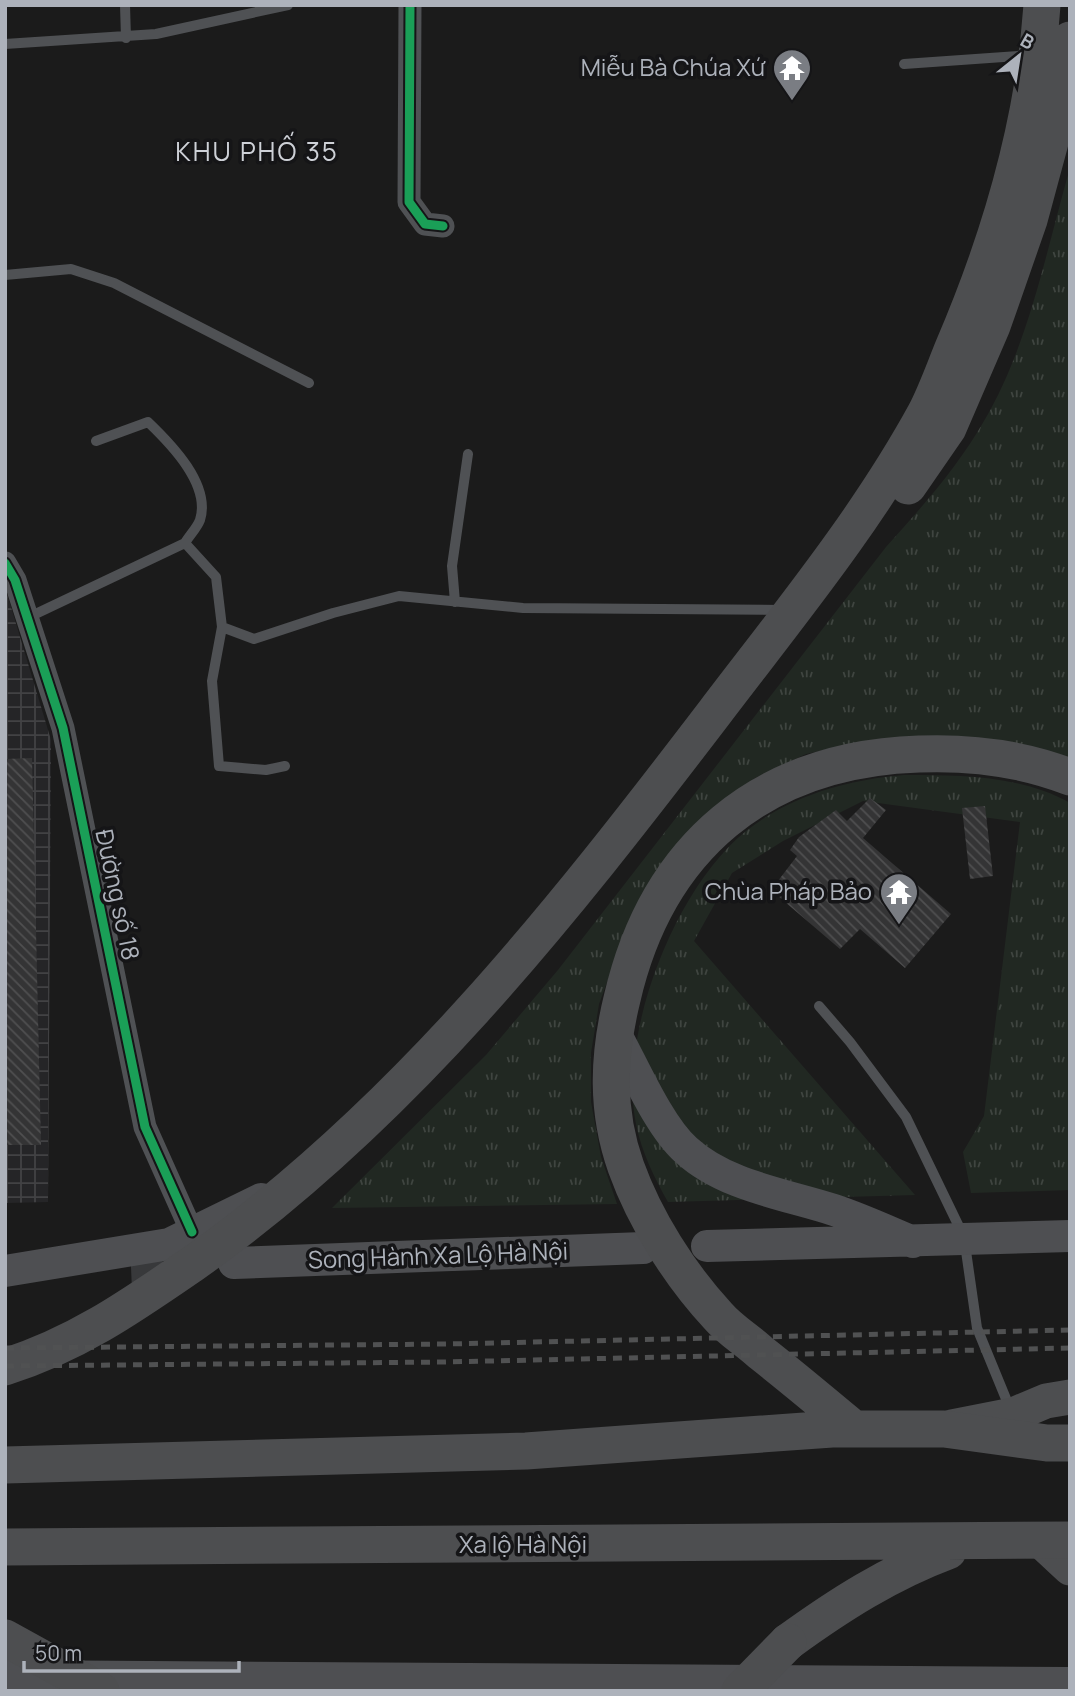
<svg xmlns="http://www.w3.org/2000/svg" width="1075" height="1696" font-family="Manrope,sans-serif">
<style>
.industrial{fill:url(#industrial-grid)}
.grass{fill:url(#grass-tufts)}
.building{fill:url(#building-back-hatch)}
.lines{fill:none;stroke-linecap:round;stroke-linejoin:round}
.secondary-tunnel{stroke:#38393b;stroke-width:32;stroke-dasharray:32 16;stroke-linecap:butt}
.service{stroke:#4f5154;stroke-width:10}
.minor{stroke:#4f5154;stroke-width:23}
.secondary{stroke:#4e4f52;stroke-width:32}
.primary{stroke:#4d4e50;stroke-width:35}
.trunk{stroke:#4d4e50;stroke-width:37}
.rail{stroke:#505152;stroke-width:5;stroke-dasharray:9 7;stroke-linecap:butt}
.trunk-bridge{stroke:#4d4e50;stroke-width:37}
.cycleway-casing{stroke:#151517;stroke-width:13}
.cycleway{stroke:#1a9f57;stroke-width:9}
.labels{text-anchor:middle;stroke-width:7;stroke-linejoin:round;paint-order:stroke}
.poi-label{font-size:24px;fill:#adb2bb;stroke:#151517;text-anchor:end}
.street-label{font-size:24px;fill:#adb2bb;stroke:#151517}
.neighbourhood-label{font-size:26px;letter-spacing:2px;fill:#ced1d7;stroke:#151517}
</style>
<defs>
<pattern id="industrial-grid" width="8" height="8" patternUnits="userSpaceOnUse" patternTransform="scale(1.75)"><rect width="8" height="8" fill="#252527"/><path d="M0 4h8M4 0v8" fill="none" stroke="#424244"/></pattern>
<pattern id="grass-tufts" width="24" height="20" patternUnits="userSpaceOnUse" patternTransform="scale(1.75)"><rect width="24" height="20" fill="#212822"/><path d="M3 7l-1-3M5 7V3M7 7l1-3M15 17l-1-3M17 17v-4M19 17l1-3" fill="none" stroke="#3f4540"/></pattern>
<pattern id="building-back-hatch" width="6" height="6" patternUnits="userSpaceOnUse" patternTransform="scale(1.75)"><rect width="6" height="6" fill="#343435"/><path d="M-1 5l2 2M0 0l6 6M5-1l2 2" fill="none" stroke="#4f4f50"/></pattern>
</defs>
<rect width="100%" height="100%" fill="#1b1b1b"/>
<path class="industrial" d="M5,587L51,740L48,1202L5,1203Z"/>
<path class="grass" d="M1070,168V763L861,742L806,754L755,778L715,810L630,920L599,1004L591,1053V1102L601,1157L617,1204L332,1208L486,1055L558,970L886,547C922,507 957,468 984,421C1029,345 1046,251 1070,168Z
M904,775C958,775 1021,775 1070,803V1190L971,1193L963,1152L984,1116L1020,822L863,801L783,841L732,873L694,941L915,1195L668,1202C654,1177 642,1153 636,1124C618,1034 675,888 746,831C792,795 847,780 904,775Z"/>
<path class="building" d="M32,758L41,1145H5V759Z
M870,798L886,810L863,838L951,914L905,968L860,929L840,949L771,890L797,856L790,850L799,837L836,810L847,821Z
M985,806L993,876L970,879L962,808Z"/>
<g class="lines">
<path class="secondary-tunnel" d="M131,1267L201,1264"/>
<path class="service" d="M125,5L126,38
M5,44L156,34L288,5
M904,64L1031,55
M5,275L71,269L114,283L309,383
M185,543L216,577L222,627L212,681L219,766L266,770L285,766
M455,602L452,566L468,454
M27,618L185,543C189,536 197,528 200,520C211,485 172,445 148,422L96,441
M222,627L254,639L333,613L399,596L523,608L783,610
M819,1006L850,1042L906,1117L964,1237L977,1328L1011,1411"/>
<path class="minor" d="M410,5L409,202L425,224L443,226
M5,563L15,580L63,728L145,1127L192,1232"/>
<path class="secondary" d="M614,1031C633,1065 658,1125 686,1150C725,1186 785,1194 834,1210C861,1219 887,1231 913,1242
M707,1246L1070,1236
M234,1263L643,1248
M5,1271L169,1244L261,1199
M5,1676L1070,1683"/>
<path class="primary" d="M952,1427L1013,1415L1046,1401L1070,1397
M1041,1541L1070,1568"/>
<path class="trunk" d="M908,486L948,428L992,326L1029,220L1060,105L1070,40
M5,1367C77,1344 130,1307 191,1265C402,1116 560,915 715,712C788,616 867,520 925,414C936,393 944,370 953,348C999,241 1034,123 1042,5
M854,1429C823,1403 792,1377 760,1352C747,1340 730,1330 718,1316C680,1275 645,1220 626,1167C606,1111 608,1056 622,999C657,847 762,759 919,754C971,752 1021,758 1070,777
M5,1465L526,1451L832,1429H944L1047,1443H1070
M5,1547L1070,1540
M788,1642C839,1605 889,1573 948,1551"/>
<path class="rail" d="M5,1348L447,1344L1070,1330
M5,1366L445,1362L1070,1348"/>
<path class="trunk-bridge" d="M5,1638L101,1691
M740,1691L788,1642"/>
<defs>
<path id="cycleway" d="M410,5L409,202L425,224L443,226
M5,563L15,580L63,728L145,1127L192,1232"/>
</defs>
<use href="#cycleway" class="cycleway-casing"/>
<use href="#cycleway" class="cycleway"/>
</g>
<defs>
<symbol id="temple-pin" viewBox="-11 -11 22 30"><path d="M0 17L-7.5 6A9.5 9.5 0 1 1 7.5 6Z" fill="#7a7d83" stroke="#151517"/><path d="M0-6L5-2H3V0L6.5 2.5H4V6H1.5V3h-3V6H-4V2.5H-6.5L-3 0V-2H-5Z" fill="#fff"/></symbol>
</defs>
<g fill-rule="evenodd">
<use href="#temple-pin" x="770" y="46" width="44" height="60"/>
<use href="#temple-pin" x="877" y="870" width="44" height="60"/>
</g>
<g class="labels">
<g class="poi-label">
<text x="765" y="76">Miễu Bà Chúa Xứ</text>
<text x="872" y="900">Chùa Pháp Bảo</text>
</g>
<g class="street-label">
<text transform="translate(117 895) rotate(78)" y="8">Đường số 18</text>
<text transform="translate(438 1256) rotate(-2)" y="8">Song Hành Xa Lộ Hà Nội</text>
<text x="523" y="1553">Xa lộ Hà Nội</text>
</g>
<g class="neighbourhood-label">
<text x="257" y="161">KHU PHỐ 35</text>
</g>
</g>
<rect width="1075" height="1696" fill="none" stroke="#adb2bb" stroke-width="14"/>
<g transform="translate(1019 56) rotate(30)" stroke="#151517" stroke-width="5" paint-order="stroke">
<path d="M0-5L12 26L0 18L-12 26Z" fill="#adb2bb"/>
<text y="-10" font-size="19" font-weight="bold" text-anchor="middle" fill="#adb2bb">B</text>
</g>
<path d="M24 1661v10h215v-10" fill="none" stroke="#adb2bb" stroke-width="3.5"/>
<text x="35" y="1661" font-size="21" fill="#adb2bb" stroke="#151517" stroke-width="5" paint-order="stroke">50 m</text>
</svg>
